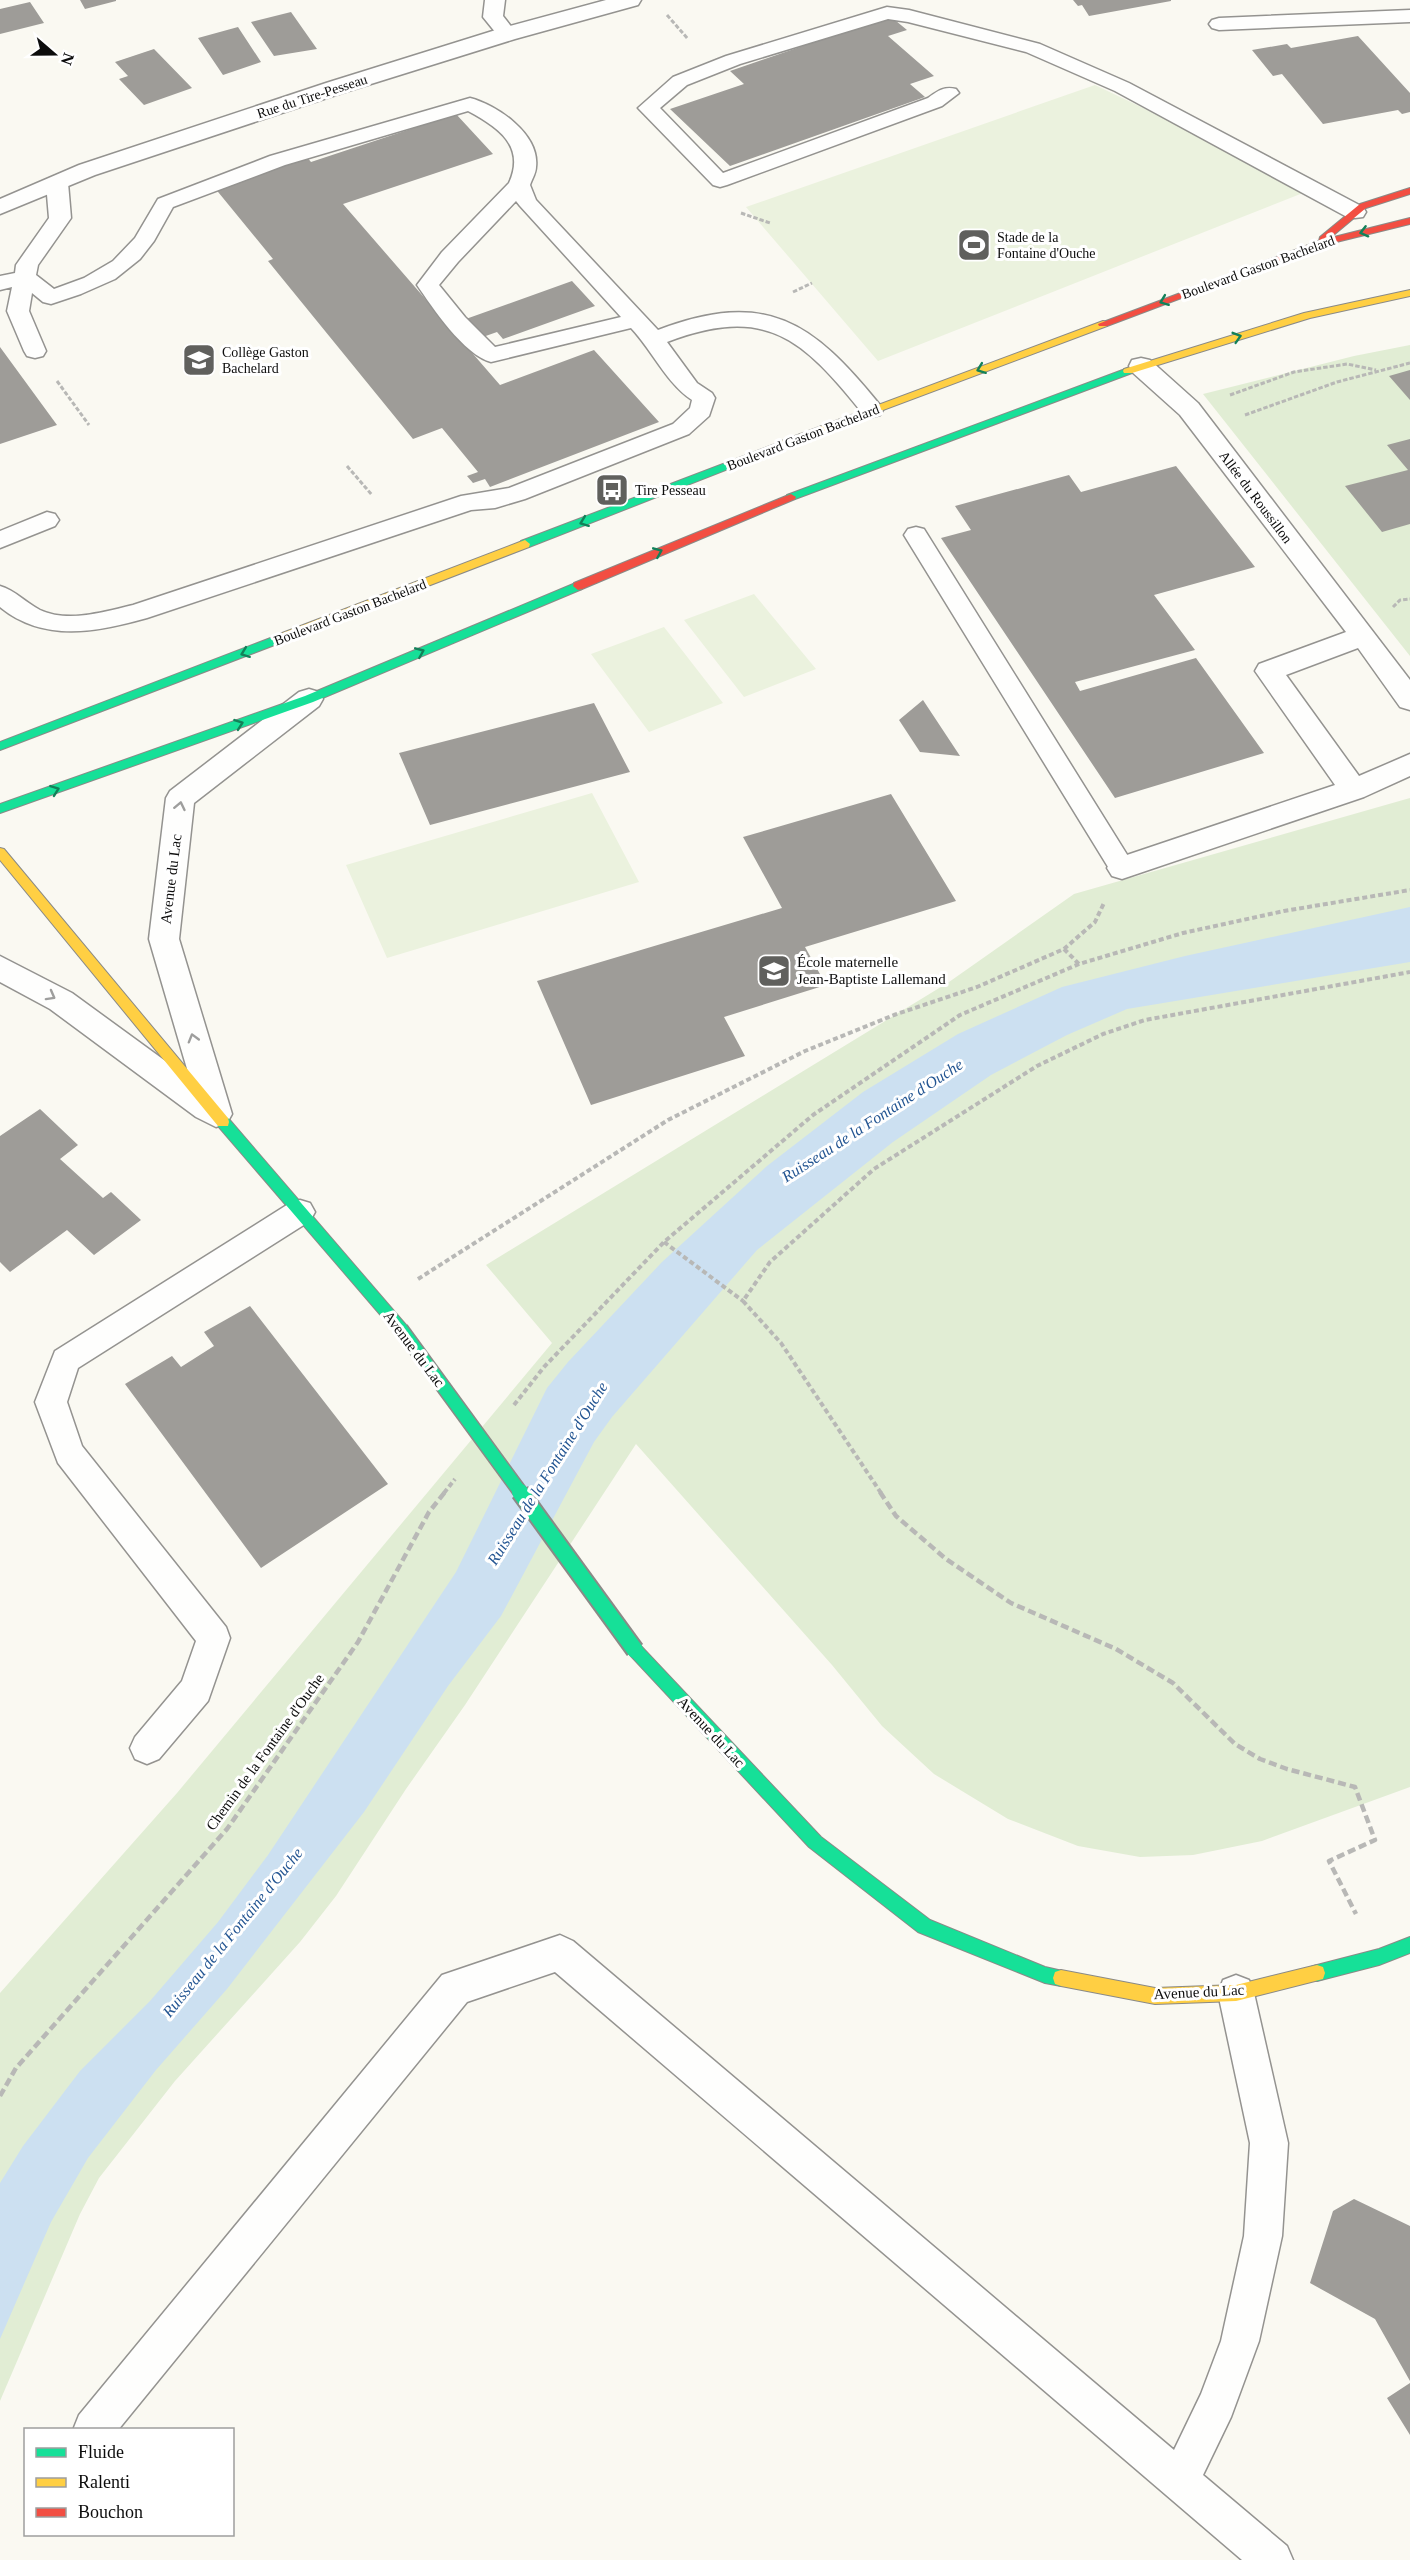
<svg xmlns="http://www.w3.org/2000/svg" width="1410" height="2560" font-family="Georgia,serif">
<style>
.green{fill:#e1edd4}
.pitch{fill:#ebf2de}
.water{fill:#cce0f1}
.building{fill:#9e9c98}
.lines{fill:none;stroke-linecap:round;stroke-linejoin:round}
.lane-casing{stroke:#949390;stroke-width:3}
.street-casing{stroke:#949390;stroke-width:3}
.fast-casing{stroke:#8a8a87;stroke-width:2}
.slow-casing{stroke:#8a8a87;stroke-width:2}
.jam-casing{stroke:#8a8a87;stroke-width:2}
.path-far2{stroke:#b8b8b6;stroke-width:3;stroke-dasharray:4.5 2;stroke-linecap:butt}
.path-far1{stroke:#b8b8b6;stroke-width:4;stroke-dasharray:5 3;stroke-linecap:butt}
.path{stroke:#b8b8b6;stroke-width:4.5;stroke-dasharray:8 4;stroke-linecap:butt}
.lane{fill:#fefefd;fill-rule:evenodd}
.street{fill:#fefefd;fill-rule:evenodd}
.fast{fill:#16e098;fill-rule:evenodd}
.slow{fill:#ffcf43;fill-rule:evenodd}
.jam{fill:#f24e42;fill-rule:evenodd}
.fast-bridge-far1-casing{stroke:#8a8a87;stroke-width:16;stroke-linecap:butt}
.fast-bridge-casing{stroke:#8a8a87;stroke-width:20;stroke-linecap:butt}
.fast-bridge-far1{stroke:#16e098;stroke-width:13}
.fast-bridge{stroke:#16e098;stroke-width:16}
.oneway{stroke:#128159}
.oneway2{stroke:#9e9e9d}
.labels{text-anchor:middle;stroke-width:6;stroke-linejoin:round;paint-order:stroke}
.far-street-label{font-size:14px;fill:#0d0d0d;stroke:#fff}
.far-poi-label{font-size:14px;fill:#0d0d0d;stroke:#fff;text-anchor:start}
.street-label{font-size:15px;fill:#0d0d0d;stroke:#fff}
.poi-label{font-size:15px;fill:#0d0d0d;stroke:#fff;text-anchor:start}
.water-label{font-size:16px;font-style:italic;fill:#235592;stroke:#fff}
</style>
<rect width="100%" height="100%" fill="#faf9f2"/>
<path class="green" d="M1410,345V656L1203,394L1354,356Z
M1410,798V1787L1262,1841L1193,1855L1140,1857L1078,1846L1008,1819L934,1774L882,1726L832,1665L636,1444L465,1705L406,1789L336,1896L300,1942L175,2081L99,2178L80,2214L0,2401V1993L177,1793L552,1343L486,1265L949,982L1074,894Z"/>
<path class="pitch" d="M1095,85L1313,189L878,361L746,207Z
M754,594L816,669L744,697L684,620Z
M664,627L723,703L649,732L591,654Z
M592,793L639,882L387,958L346,865Z"/>
<path class="water" d="M1410,907V962L1127,1009L1067,1035L991,1075L893,1142L757,1250L612,1417L594,1442L501,1616L448,1686L364,1812L227,1989L156,2070L88,2158L51,2222L0,2339V2183L23,2146L80,2071L150,2001L218,1922L268,1855L456,1572L547,1388L568,1362L662,1262L767,1166L863,1092L958,1034L1062,987L1185,956Z"/>
<path class="building" d="M80,0H116V1L85,9Z
M1073,0H1171V1L1089,16L1082,5L1078,6Z
M30,2L44,23L0,34V9Z
M291,12L317,49L274,56L251,22Z
M890,16L907,30L888,36L934,76L910,84L925,97L730,166L670,109L744,84L730,71Z
M238,27L261,62L223,75L198,38Z
M1358,36L1410,93V112L1402,114L1398,110L1323,124L1282,74L1273,76L1252,50L1287,44L1291,48Z
M154,49L192,88L144,105L119,79L128,76L115,62Z
M456,114L493,154L343,204L500,385L594,350L659,422L490,487L485,479L473,483L467,476L478,472L442,428L413,439L268,261L273,259L214,187L306,156L311,162Z
M572,281L595,306L503,339L497,332L480,338L463,320Z
M0,347L57,425L0,444Z
M1410,370V400L1389,376Z
M1410,439V524L1382,532L1345,486L1408,470L1387,445Z
M1176,466L1255,567L1154,595L1195,650L1075,682L1080,691L1196,658L1264,753L1115,798L941,538L971,530L955,506L1069,475L1081,492Z
M923,700L960,756L920,752L899,720Z
M594,703L630,772L430,825L399,753Z
M891,794L956,901L805,947L826,985L724,1017L745,1056L591,1105L537,981L782,908L743,837Z
M40,1109L78,1145L60,1159L103,1198L111,1192L141,1220L94,1255L67,1230L10,1272L0,1262V1136Z
M250,1306L388,1484L261,1568L125,1384L172,1356L181,1367L214,1346L204,1332Z
M1354,2199L1410,2226V2381L1375,2319L1310,2283L1333,2211Z
M1410,2383V2435L1387,2398Z"/>
<g class="lines">
<defs>
<path id="lane" d="M485,0H505L503,16L517,34L514,38H500L483,17Z
M887,7L909,10L1040,44L1129,83L1363,207L1366,212L1363,217L1355,218L1347,217L1115,91L1026,52L908,22L888,19L740,64L687,85L660,108L723,173L928,98C938,91 944,86 956,89L959,93L942,106L727,185L720,187L713,185L638,108L673,77L726,56Z
M1410,10V22L1219,30L1212,28L1209,24L1212,20L1219,18Z
M470,98C497,105 540,134 536,167C536,173 532,179 530,185L536,200L658,330C766,289 812,321 880,405L883,410L880,415L872,417L864,415C803,339 767,304 667,342L697,383L712,393L715,398L709,416L689,434L525,499L495,508L471,510L147,618C97,632 44,643 0,607V586C15,590 26,603 40,610C68,623 104,612 133,605L461,496L509,488L673,424L690,408L692,400C667,384 652,350 631,328L491,362C464,355 432,307 417,285L442,252L509,183C526,146 498,127 468,111L285,165L173,207L154,241L140,259L115,279L81,294L51,304L43,302L32,293L29,311L46,351L43,356L35,358L27,356L24,351L7,311L12,287L0,290V276L15,273L16,265L49,218L46,183L50,179L57,177L64,179L68,183L71,218L38,265L36,275L54,289L84,278L113,261L135,238L158,199L270,156ZM516,201L520,206L621,317L495,347L465,317L439,285L458,262Z
M47,512L55,514L59,520L55,526L0,548V531Z
M916,527L924,529L1131,861L1135,868L1131,875L1122,878L1113,875L904,535L908,529Z
M300,1200L310,1203L315,1212L310,1221L78,1368L67,1402L82,1446L226,1627L230,1638L208,1701L159,1759L147,1764L135,1759L130,1748L135,1737L182,1681L196,1641L58,1463L35,1402L55,1351L290,1203Z
M560,1935L573,1941L1174,2450L1201,2394L1221,2341L1244,2236L1250,2143L1218,1993L1223,1980L1236,1975L1249,1980L1254,1993L1288,2143L1282,2236L1259,2341L1231,2417L1203,2475L1287,2546L1293,2560H1242L555,1972L467,2002L118,2430H73L79,2415L442,1975Z"/>
<path id="street" d="M606,0H641L638,5L515,39L342,93L95,175L0,214V199L79,165L326,83L499,29Z
M1141,358L1150,360L1198,403L1410,680V710L1400,707L1358,648L1286,675L1359,776L1410,754V776L1364,797L1122,879L1112,876L1107,868L1112,860L1335,785L1255,671L1259,664L1346,632L1180,415L1132,372L1129,366L1132,360Z
M309,689L319,692L323,699L319,706L194,803L179,939L232,1114L227,1123L216,1127L196,1117L50,1009L0,982V956L72,993L190,1079L149,939L166,798L170,791L299,692Z"/>
<path id="fast" d="M1128,368L1132,369V373L795,499H787L786,497L787,495Z
M783,441L787,442V446L529,547H521L520,544L521,541Z
M578,582L582,583V589L313,702L0,813V804L305,696Z
M281,634L287,638L285,641L0,750V742Z
M223,1117L228,1118L406,1325L408,1329L406,1333L401,1335L396,1333L218,1126L217,1122Z
M635,1643L640,1645L821,1837L930,1920L1045,1967L1067,1972L1069,1978L1067,1984L1061,1986L1045,1983L918,1932L809,1847L630,1655L628,1650L630,1645Z
M1410,1937V1953L1379,1965L1317,1981L1311,1979L1309,1973L1311,1967L1317,1965L1379,1949Z"/>
<path id="slow" d="M1410,290V296L1310,318L1132,373H1124L1123,371L1124,369L1304,313Z
M1103,321L1107,322V326L787,446L783,447L778,444L779,442Z
M525,540L530,544L529,547L285,641H277L275,638L277,635Z
M0,848L4,849L228,1118L229,1122L228,1126H218L0,860Z
M1317,1965L1323,1967L1325,1973L1323,1979L1236,2001L1155,2004L1061,1986L1055,1984L1053,1978L1055,1972L1061,1970L1155,1988L1236,1985Z"/>
<path id="jam" d="M1410,188V194L1366,208L1330,238L1410,218V224L1320,246L1107,326H1099L1098,324L1319,241L1320,237L1360,204Z
M791,494L796,497L795,499L582,589L578,590L573,586L574,583Z"/>
</defs>
<use href="#lane" class="lane-casing"/>
<use href="#street" class="street-casing"/>
<use href="#fast" class="fast-casing"/>
<use href="#slow" class="slow-casing"/>
<use href="#jam" class="jam-casing"/>
<path class="path-far2" d="M667,15L688,39
M741,213L770,223
M793,292L812,283
M57,381L89,425
M1230,395L1294,372L1347,364L1376,370
M1245,415L1337,382L1410,363
M347,466L372,495
M1393,607L1400,600L1410,599"/>
<path class="path-far1" d="M1064,949L1079,964
M664,1242L743,1301
M418,1279L668,1120L805,1051L894,1015L977,987L1064,949L1095,922L1104,903
M514,1405L544,1367L664,1242L813,1115L960,1015L1079,964L1183,933L1284,911L1410,890
M444,1493L455,1479
M881,1493L781,1343L743,1301L770,1262L874,1169L1037,1066L1103,1034L1145,1020L1410,972"/>
<path class="path" d="M880,1492L896,1516L946,1559L1011,1603L1116,1649L1173,1683L1235,1744L1260,1759L1287,1769L1355,1787L1375,1840L1329,1861L1356,1914
M0,2096L16,2068L227,1829L358,1642L429,1512L445,1492"/>
<use href="#lane" class="lane"/>
<use href="#street" class="street"/>
<use href="#fast" class="fast"/>
<use href="#slow" class="slow"/>
<use href="#jam" class="jam"/>
<defs>
<path id="fast-bridge-far1" d="M401,1329L521,1493"/>
<path id="fast-bridge" d="M520,1492L635,1650"/>
</defs>
<use href="#fast-bridge-far1" class="fast-bridge-far1-casing"/>
<use href="#fast-bridge" class="fast-bridge-casing"/>
<use href="#fast-bridge-far1" class="fast-bridge-far1"/>
<use href="#fast-bridge" class="fast-bridge"/>
</g>
<defs><path id="oneway-chevron" d="M-2-3.5L2.5 0L-2 3.5" fill="none" stroke-width="1.6" stroke-linecap="round" stroke-linejoin="round" transform="scale(1.5)"/></defs>
<g class="oneway">
<use href="#oneway-chevron" transform="translate(1364 232) rotate(166)"/>
<use href="#oneway-chevron" transform="translate(1164 301) rotate(159)"/>
<use href="#oneway-chevron" transform="translate(1237 337) rotate(-17)"/>
<use href="#oneway-chevron" transform="translate(981 369) rotate(159)"/>
<use href="#oneway-chevron" transform="translate(584 522) rotate(159)"/>
<use href="#oneway-chevron" transform="translate(658 552) rotate(-23)"/>
<use href="#oneway-chevron" transform="translate(420 652) rotate(-23)"/>
<use href="#oneway-chevron" transform="translate(245 653) rotate(159)"/>
<use href="#oneway-chevron" transform="translate(239 724) rotate(-20)"/>
<use href="#oneway-chevron" transform="translate(55 790) rotate(-20)"/>
</g>
<g class="oneway2">
<use href="#oneway-chevron" transform="translate(180 806) rotate(-78)"/>
<use href="#oneway-chevron" transform="translate(51 996) rotate(29)"/>
<use href="#oneway-chevron" transform="translate(193 1038) rotate(-106)"/>
</g>
<defs>
<symbol id="stadium-square" viewBox="-11 -11 22 22"><rect x="-9" y="-9" width="18" height="18" rx="4" fill="#60605d" stroke="#fff"/><path d="M0-5a6.5 5 0 1 0 0 10a6.5 5 0 1 0 0-10ZM-3.5-1.8h7v3.6h-7Z" fill="#fff"/></symbol>
<symbol id="school-square" viewBox="-11 -11 22 22"><rect x="-9" y="-9" width="18" height="18" rx="4" fill="#60605d" stroke="#fff"/><path d="M0-5L7-2L0 1L-7-2ZM-4 1L0 2.5L4 1V4Q0 6-4 4Z" fill="#fff"/></symbol>
<symbol id="bus-square" viewBox="-11 -11 22 22"><rect x="-9" y="-9" width="18" height="18" rx="4" fill="#60605d" stroke="#fff"/><path d="M-5-6H5V4H4V6H2V4H-2V6H-4V4H-5ZM-3.5-4V0h7V-4ZM-3.5 1.2v1.5H-2V1.2ZM2 1.2v1.5H3.5V1.2Z" fill="#fff"/></symbol>
</defs>
<g fill-rule="evenodd">
<use href="#stadium-square" x="955" y="226" width="38" height="38"/>
<use href="#school-square" x="180" y="341" width="38" height="38"/>
<use href="#bus-square" x="593" y="471" width="38" height="38"/>
<use href="#school-square" x="755" y="952" width="38" height="38"/>
</g>
<g class="labels">
<g class="far-street-label">
<text transform="translate(312 96) rotate(-18)" y="5">Rue du Tire-Pesseau</text>
<text transform="translate(1258 267) rotate(-20)" y="5">Boulevard Gaston Bachelard</text>
<text transform="translate(803 437) rotate(-21)" y="5">Boulevard Gaston Bachelard</text>
<text transform="translate(1256 497) rotate(53)" y="5">Allée du Roussillon</text>
<text transform="translate(350 612) rotate(-21)" y="5">Boulevard Gaston Bachelard</text>
</g>
<g class="far-poi-label">
<text x="997" y="242">Stade de la<tspan x="997" dy="16">Fontaine d'Ouche</tspan></text>
<text x="222" y="357">Collège Gaston<tspan x="222" dy="16">Bachelard</tspan></text>
<text x="635" y="495">Tire Pesseau</text>
</g>
<g class="street-label">
<text transform="translate(171 879) rotate(-83)" y="5">Avenue du Lac</text>
<text transform="translate(414 1349) rotate(53)" y="5">Avenue du Lac</text>
<text transform="translate(711 1732) rotate(47)" y="5">Avenue du Lac</text>
<text transform="translate(265 1752) rotate(-54)" y="5">Chemin de la Fontaine d'Ouche</text>
<text transform="translate(1199 1992) rotate(-3)" y="5">Avenue du Lac</text>
</g>
<g class="poi-label">
<text x="797" y="967">École maternelle<tspan x="797" dy="17">Jean-Baptiste Lallemand</tspan></text>
</g>
<g class="water-label">
<text transform="translate(872 1120) rotate(-33)" y="6">Ruisseau de la Fontaine d'Ouche</text>
<text transform="translate(547 1473) rotate(-58)" y="6">Ruisseau de la Fontaine d'Ouche</text>
<text transform="translate(232 1932) rotate(-51)" y="6">Ruisseau de la Fontaine d'Ouche</text>
</g>
</g>
<rect x="24" y="2428" width="210" height="108" fill="#ffffff" stroke="#9e9e9e" stroke-width="1.5"/>
<rect x="36" y="2448" width="30" height="9" fill="#16e098" stroke="#9e9e9e" stroke-width="1.5"/>
<text x="78" y="2458" font-size="18" fill="#0d0d0d">Fluide</text>
<rect x="36" y="2478" width="30" height="9" fill="#ffcf43" stroke="#9e9e9e" stroke-width="1.5"/>
<text x="78" y="2488" font-size="18" fill="#0d0d0d">Ralenti</text>
<rect x="36" y="2508" width="30" height="9" fill="#f24e42" stroke="#9e9e9e" stroke-width="1.5"/>
<text x="78" y="2518" font-size="18" fill="#0d0d0d">Bouchon</text>
<g transform="translate(54 54) rotate(110)" stroke="#ffffff" stroke-width="4.5" paint-order="stroke">
<path d="M0-4.5L10 22L0 15L-10 22Z" fill="#0d0d0d"/>
<text y="-9" font-size="16" font-weight="bold" text-anchor="middle" fill="#0d0d0d">N</text>
</g>
</svg>
